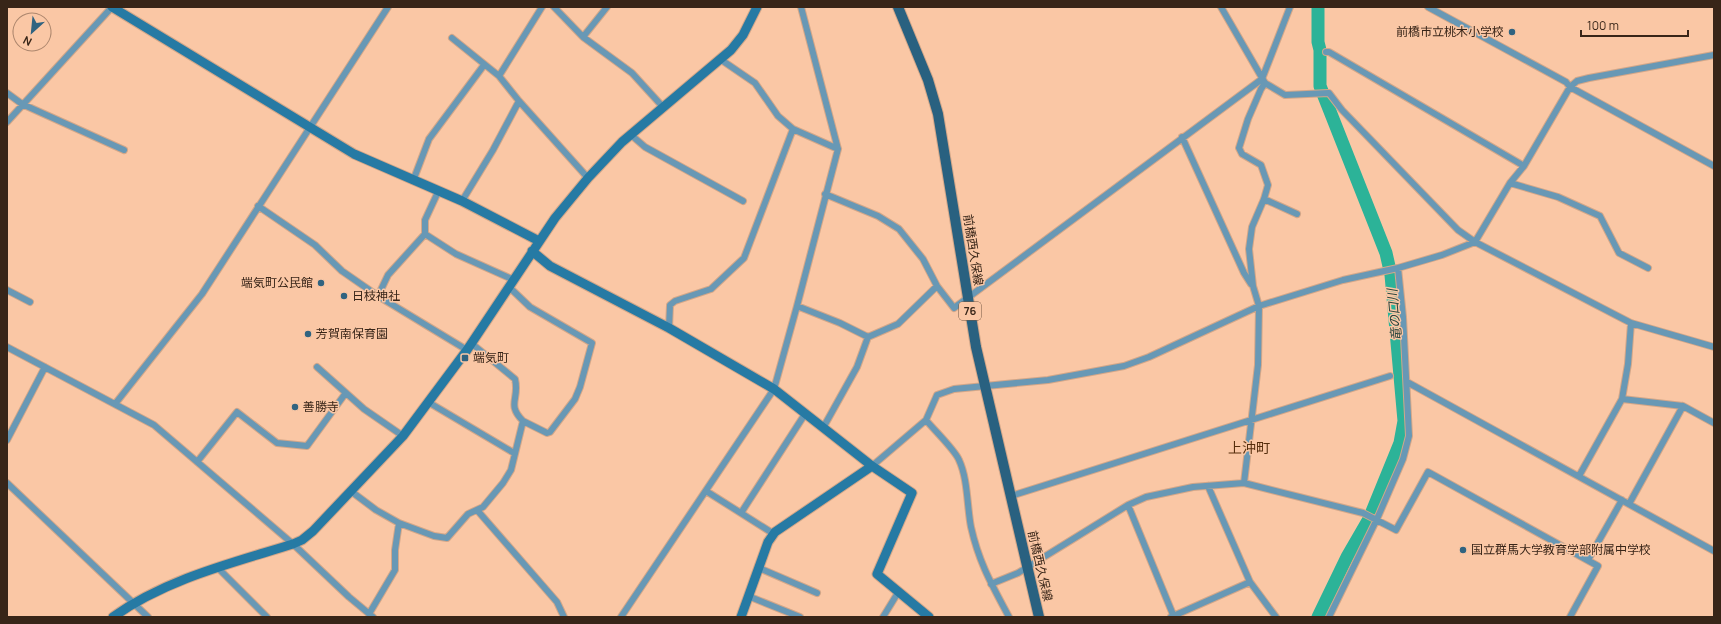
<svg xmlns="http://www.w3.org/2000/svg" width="1721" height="624" font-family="Manrope,'Noto Sans JP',sans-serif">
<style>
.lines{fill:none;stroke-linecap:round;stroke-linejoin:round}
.river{stroke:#2cb398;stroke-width:13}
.street-casing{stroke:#d3a789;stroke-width:8}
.secondary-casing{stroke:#d3a789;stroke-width:11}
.primary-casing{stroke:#d3a789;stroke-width:12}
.street{stroke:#6898b5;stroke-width:6}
.secondary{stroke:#267aa4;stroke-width:9}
.primary{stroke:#296180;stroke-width:10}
.poi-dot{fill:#306380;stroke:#fac7a5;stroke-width:1.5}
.labels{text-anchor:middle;stroke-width:3;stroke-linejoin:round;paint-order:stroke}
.shield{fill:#fac7a5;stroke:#725642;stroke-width:1}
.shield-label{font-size:11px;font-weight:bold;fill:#382518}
.poi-label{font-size:12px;fill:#382518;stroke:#fac7a5;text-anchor:start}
.street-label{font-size:12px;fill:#382518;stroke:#fac7a5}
.water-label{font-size:13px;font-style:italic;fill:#29453e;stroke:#fac7a5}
.quarter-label{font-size:14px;fill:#562e0d;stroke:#fac7a5}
</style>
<rect width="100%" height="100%" fill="#fac7a5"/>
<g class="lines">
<path class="river" d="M1318,7V42L1320,50V86L1386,253L1391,275L1404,421L1400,443L1369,519L1347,557L1318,617"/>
<defs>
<path id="street" d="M542,7L499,76L519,101L588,178
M554,7L583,37L632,73L663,107
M1221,7L1265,83L1285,95L1329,93L1342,110L1458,230L1475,242L1631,323L1714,347
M1428,7L1566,82L1570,87L1714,166
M583,37L607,7
M452,38L499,76
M1326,52H1329L1524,166
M720,59L755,83L778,116L793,129L838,149
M7,93L22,104L124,150
M7,122L112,7
M630,134L645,147L743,201
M1182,137L1244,273L1251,284
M413,181L429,139L484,65
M1510,183L1558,197L1600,216L1619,253L1648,268
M825,194L878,216L899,229L923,259L937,286L954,308L1262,79L1290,7
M1264,199L1297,214
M462,201L493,150L519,101
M258,206L315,245L342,271L378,296L467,350
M425,234L456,254L514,280
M7,290L30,302
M378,296L388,275L425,234V220L438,192
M797,306L840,323L868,337L857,367L823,428
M1631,323L1628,364L1622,399L1683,406L1714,423
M669,328L670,305L675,301L711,289L744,258L793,129
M868,337L898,324L937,286
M471,343L515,379C520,399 506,404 523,421
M7,347L154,425L293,544L349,597L373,617
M317,367L364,409L403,436
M1407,382L1714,551
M428,402L514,453
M115,404L202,294L388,7
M926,420C934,430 955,450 959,460C968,479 967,507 971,527C979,563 992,585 1009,617
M7,440L45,367
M197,462L237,412L277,443L307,446L345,394
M872,466L926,420L937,395L954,389L1048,380L1124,366L1149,357L1259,306L1343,280L1398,268L1442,255L1475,242L1510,183L1524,166L1570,87L1577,81L1589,78L1714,55
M1579,476L1622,399
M7,483L148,617
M1244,483L1258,365L1259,306L1253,286L1249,249L1252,227L1264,199L1268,185L1261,165L1242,154L1239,148L1248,119L1261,89L1265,83
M1208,486L1250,582L1276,617
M706,491L774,534
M352,492L376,510L399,523
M1011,496L1390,376
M1629,504L1683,406
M1128,505L1174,617
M477,510L557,602L564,617
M741,513L805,414
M1588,560L1622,500
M217,567L267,617
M759,568L817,593
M991,584L1018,573L1128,505L1146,497L1193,487L1244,483L1363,513L1396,530L1428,472L1598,566L1570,617
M748,596L800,617
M369,614L395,570V550L399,523L434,536L447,538L468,514L483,507L503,483L511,470L523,421L547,433L550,432L575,399L580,387L592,343L530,307L509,287
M621,617L774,389L797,306L838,149L801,7
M883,617L899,591
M1171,617L1250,582
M1329,617L1377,519L1403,459L1409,436L1403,317L1398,268"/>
<path id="secondary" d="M112,7L354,154L462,201L539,241
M532,251L550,266L669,328L774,389L872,466L912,493L877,574L929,617
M113,617C166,579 232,563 293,544L302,540L313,531L403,436L467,350L555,218L588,178L622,142L731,50L743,35L757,7
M741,617L768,542L775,532L872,466"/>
<path id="primary" d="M898,7L928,80L938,114L976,347L1039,617"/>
</defs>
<use href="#street" class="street-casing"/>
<use href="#secondary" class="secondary-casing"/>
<use href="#primary" class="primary-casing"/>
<use href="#street" class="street"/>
<use href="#secondary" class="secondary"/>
<use href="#primary" class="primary"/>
</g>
<g class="poi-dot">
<circle cx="1512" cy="32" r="4"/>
<circle cx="321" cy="283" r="4"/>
<circle cx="344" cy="296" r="4"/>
<circle cx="308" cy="334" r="4"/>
<rect x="461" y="354" width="8" height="8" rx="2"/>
<circle cx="295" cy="407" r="4"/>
<circle cx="1463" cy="550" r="4"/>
</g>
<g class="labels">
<rect class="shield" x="959" y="302" width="22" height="18" rx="3"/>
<g class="shield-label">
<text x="970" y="315">76</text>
</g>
<g class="poi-label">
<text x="1504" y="36" text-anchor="end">前橋市立桃木小学校</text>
<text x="313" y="287" text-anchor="end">端気町公民館</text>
<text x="352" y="300">日枝神社</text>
<text x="316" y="338">芳賀南保育園</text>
<text x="473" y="362">端気町</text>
<text x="303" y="411">善勝寺</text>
<text x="1471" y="554">国立群馬大学教育学部附属中学校</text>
</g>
<g class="street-label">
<text transform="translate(973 250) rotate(81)" y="4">前橋西久保線</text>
<text transform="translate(1040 566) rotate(77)" y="4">前橋西久保線</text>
</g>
<g class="water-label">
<text transform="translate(1394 315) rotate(-95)" y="5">竜の口川</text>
</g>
<g class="quarter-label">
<text x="1249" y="453">上沖町</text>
</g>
</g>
<rect width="1721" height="624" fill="none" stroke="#382518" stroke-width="16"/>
<g transform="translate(32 32) rotate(207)"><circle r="19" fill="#fac7a5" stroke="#ac866d"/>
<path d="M0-3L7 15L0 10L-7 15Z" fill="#306380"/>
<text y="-6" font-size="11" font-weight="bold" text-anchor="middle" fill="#382518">N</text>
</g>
<path d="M1581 30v6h107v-6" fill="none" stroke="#382518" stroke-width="2"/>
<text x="1587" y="30" font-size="12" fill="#382518" stroke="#fac7a5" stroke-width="3" paint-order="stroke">100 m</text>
</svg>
